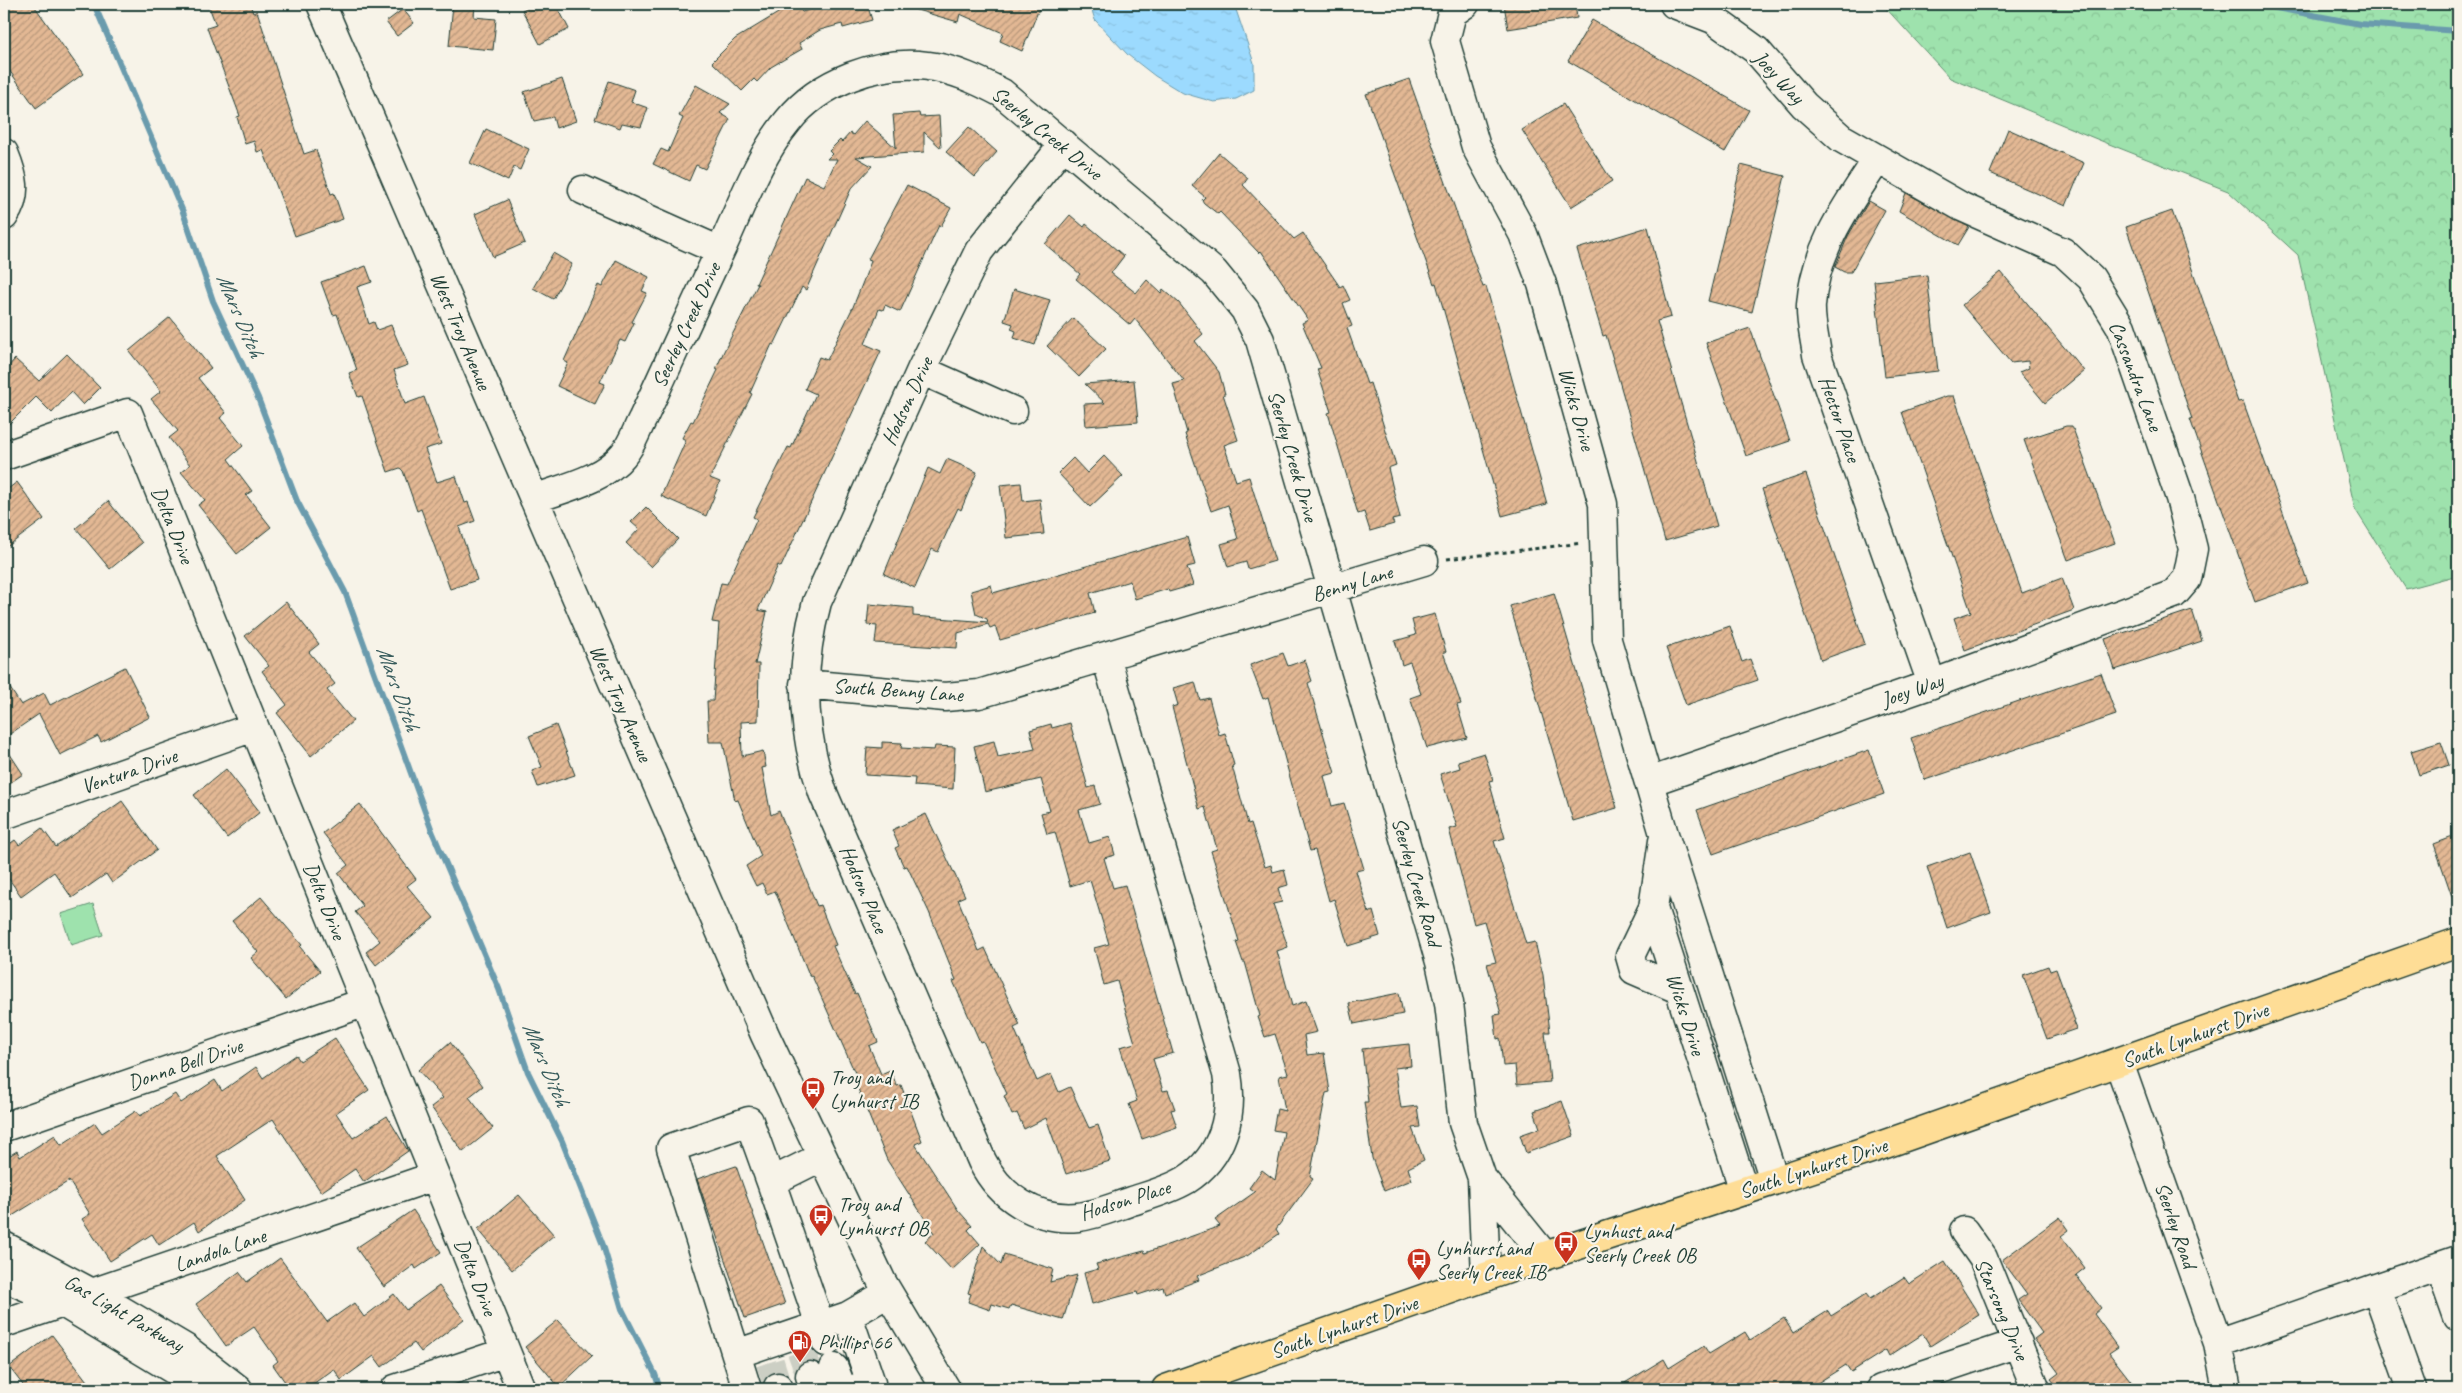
<svg xmlns="http://www.w3.org/2000/svg" width="2462" height="1393" font-family="Caveat,sans-serif">
<style>
.forest{fill:url(#forest-crowns);stroke:#5e9070}
.garden{fill:#9ee2ad;stroke:#5e9070}
.water{fill:url(#water-ripples);stroke:#6a9bad}
.lines{fill:none;stroke-linecap:round;stroke-linejoin:round}
.stream{stroke:#6a9bad;stroke-width:6}
.building{fill:url(#building-hatch);stroke:#1f3d34}
.minor-tunnel{stroke:#cccfc4;stroke-width:28;stroke-dasharray:28 14;stroke-linecap:butt}
.minor-casing{stroke:#1f3d34;stroke-width:31}
.major-casing{stroke:#1f3d34;stroke-width:31}
.path{stroke:#1f3d34;stroke-width:3;stroke-dasharray:4 4;stroke-linecap:butt}
.minor{stroke:#f7f3e8;stroke-width:28}
.major{stroke:#fedd96;stroke-width:28}
.labels{text-anchor:middle;stroke-width:4.5;stroke-linejoin:round;paint-order:stroke}
.street-label{font-size:21px;fill:#1f3d34;stroke:#f7f3e8}
.poi-label{font-size:21px;fill:#1f3d34;stroke:#f7f3e8;text-anchor:start}
.water-label{font-size:22px;font-style:italic;fill:#385c5c;stroke:#f7f3e8}
</style>
<defs>
<pattern id="forest-crowns" width="20" height="18" patternUnits="userSpaceOnUse" patternTransform="scale(1.25)"><rect width="20" height="18" fill="#9ee2ad"/><path d="M2 6a3 3 0 1 1 6 0M12 15a3 3 0 1 1 6 0" fill="none" stroke="#88c395"/></pattern>
<pattern id="water-ripples" width="26" height="14" patternUnits="userSpaceOnUse" patternTransform="scale(1.25)"><rect width="26" height="14" fill="#9cdafe"/><path d="M2 4q2-2 4 0t4 0M15 11q2-2 4 0t4 0" fill="none" stroke="#86bcda"/></pattern>
<pattern id="building-hatch" width="6" height="6" patternUnits="userSpaceOnUse" patternTransform="scale(1.25)"><rect width="6" height="6" fill="#e3b894"/><path d="M-1 1l2-2M0 6l6-6M5 7l2-2" fill="none" stroke="#b7977a"/></pattern>
</defs>
<rect width="100%" height="100%" fill="#f7f3e8"/>
<filter id="ink" filterUnits="userSpaceOnUse"><feTurbulence type="fractalNoise" baseFrequency=".02" numOctaves="2"/><feDisplacementMap in="SourceGraphic" scale="10" xChannelSelector="R" yChannelSelector="G"/><feConvolveMatrix kernelMatrix="1 2 1 2 8 2 1 2 1" color-interpolation-filters="sRGB"/></filter>
<g filter="url(#ink)">
<path class="forest" d="M1882,4H2458V575L2406,589L2355,509L2298,255L2228,191L2099,140L1950,78Z"/>
<path class="garden" d="M93,904L103,935L71,945L61,914Z"/>
<path class="water" d="M1090,4H1234L1254,63V90L1236,99L1214,102L1183,93L1155,76L1128,55L1095,20Z"/>
<g class="lines">
<path class="stream" d="M94,4L183,212L213,301L258,398L297,501L345,592L432,831L499,989L528,1072L562,1141L603,1245L622,1309L655,1374L660,1389
M2255,4L2360,24L2458,31"/>
</g>
<path class="building" d="M4,4H33L83,74L36,108L4,63Z
M208,4H250L253,13L257,11L304,154L316,150L331,194L334,193L343,219L295,236L263,150L257,152L254,141L245,144L237,117L240,116L207,28L216,25Z
M453,4H475L474,17L496,19L493,50L449,46Z
M535,4H556L569,29L540,44L522,10Z
M793,4H796L802,12L828,4H867L872,20L843,28L842,24L820,30L799,43L802,49L771,67L757,82L754,79L742,91L712,62L735,39Z
M911,4H1041L1022,51L1000,41L1003,33L960,14L958,22L910,8Z
M1504,4H1575L1577,18L1508,29Z
M403,9L414,23L397,36L386,22Z
M1592,20L1749,110L1725,152L1568,61Z
M562,79L576,121L556,128L553,117L534,121L524,92Z
M1409,79L1483,287L1486,286L1547,504L1502,516L1436,283L1434,284L1366,94Z
M609,81L635,90L631,102L648,108L641,127L622,123L620,128L595,119Z
M696,85L730,104L720,113L730,119L705,169L696,165L689,181L653,164L661,149L668,152L683,118L679,116Z
M1563,104L1612,181L1571,207L1522,130Z
M919,113L920,117L939,116L941,148L924,132V152L856,157L872,166L851,189L806,290L802,287L774,345L772,344L750,393L752,394L710,478L720,482L706,516L661,496L686,440L682,438L691,421L693,422L718,370L716,369L724,351L758,284H756L805,177L824,186L837,159H827L832,154L829,151L840,140L842,142L850,133L853,135L865,121L896,148L893,115Z
M969,127L997,152L975,177L946,152Z
M486,129L529,149L520,170L514,167L508,181L470,163Z
M2008,129L2084,163L2066,206L1990,173Z
M1219,153L1248,178L1243,185L1294,239L1303,233L1340,287L1343,285L1350,300L1343,303L1352,326L1347,328L1367,384L1370,383L1396,465L1388,468L1400,518L1392,520L1394,524L1370,531L1364,512L1358,514L1328,413L1331,412L1317,369L1321,368L1302,323L1308,320L1261,251L1259,253L1220,212L1218,214L1204,203L1202,200L1205,197L1192,186Z
M1741,165L1785,176L1752,312L1708,301Z
M907,185L951,208L941,226L939,225L900,312L885,305L883,310L879,309L865,344L881,351L781,567L778,565L758,610L767,612L755,664H759L758,721L741,722L742,756L763,751L766,767L762,768L771,815L779,811L817,906L820,905L836,945L833,946L847,977L855,994L857,993L878,1042L869,1046L881,1074L890,1070L897,1086L901,1085L922,1141L915,1144L958,1210L972,1226L968,1230L980,1244L952,1270L925,1241L934,1233L887,1160L856,1084L859,1082L812,976L810,977L775,891L767,894L762,883L756,886L746,866L761,856L738,800L735,801L723,742H709L707,701H713L719,623L712,622L721,583L727,584L757,519L753,517L788,447L791,448L816,394L805,389L819,357L827,360L853,307L870,264L871,260L868,259Z
M1906,193L1969,227L1958,245L1899,211Z
M507,200L525,243L493,257L475,214Z
M1869,201L1885,210L1851,272H1844L1835,267L1848,236Z
M2172,211L2238,402L2243,401L2308,583L2255,602L2190,419H2192L2126,227Z
M1070,215L1084,227L1086,224L1124,256L1111,273L1136,293L1147,280L1161,293L1163,289L1179,303L1203,334L1195,341L1219,372L1225,394H1223L1238,440L1224,445L1236,481L1249,477L1275,561L1248,569L1246,562L1228,567L1221,544L1238,539L1228,505L1211,511L1185,434L1187,433L1173,384L1184,381L1135,319L1130,325L1076,279L1080,274L1045,244Z
M1648,227L1671,317L1657,321L1717,526L1665,541L1606,335L1603,336L1577,249Z
M553,253L572,264L553,299L533,288Z
M616,260L649,277L642,291L647,293L632,322L634,323L625,342L620,340L600,382L605,384L595,404L557,386L568,363L564,361L598,285L602,287Z
M366,266L372,282L357,287L369,324L374,322L377,330L391,325L408,365L394,370L405,404L424,397L441,444L425,449L437,482L456,476L465,503L468,502L475,521L459,527L477,580L450,589L421,509L417,511L403,471L400,468L388,472L362,396L358,397L349,373L357,370L337,314L333,315L321,282Z
M2001,272L2084,371L2045,403L2019,372L2029,368L2028,361L2011,363L1962,305Z
M1927,275L1938,371L1885,377L1874,281Z
M1014,289L1050,300L1035,345L1014,338L1016,331L1011,329L1013,324L1004,321Z
M170,317L211,368L198,378L226,413L220,418L243,446L228,459L252,491L246,495L271,527L237,554L198,505L205,500L181,472L190,465L169,438L178,431L151,399L161,391L129,351Z
M1073,318L1106,349L1079,377L1047,346Z
M1750,328L1790,441L1746,456L1706,343Z
M67,354L100,388L83,405L71,392L52,413L36,397L4,429V371L15,359L39,381Z
M1134,380L1138,422L1086,426L1084,404L1105,403L1085,384Z
M1947,396H1954L2022,593L2062,578L2074,610L1965,650L1954,618L1971,612L1902,412Z
M2066,426H2072L2115,543L2068,560L2024,440Z
M1104,456L1123,476L1090,507L1058,473L1073,458L1087,473Z
M947,459L977,472L961,510L958,508L938,552L932,549L915,588L884,574L928,468L940,474Z
M1806,474L1865,644L1821,660L1762,489Z
M17,482L44,519L4,549V492Z
M1021,483L1023,501L1040,499L1044,534L1006,538L1000,485Z
M108,501L142,543L110,569L76,528Z
M646,507L678,539L651,567L626,543L639,529L631,522Z
M1187,537L1195,565L1187,567L1193,585L1169,592L1168,589L1135,599L1130,581L1090,593L1095,613L1000,640L995,626L990,628L988,624L958,633L957,648L875,643L877,626L867,625L869,604L913,608V616L988,622L987,619L976,614L971,591L991,585L993,593Z
M1554,593L1617,808L1573,821L1510,606Z
M286,602L319,644L309,652L335,684L327,690L353,721L311,756L277,713L287,705L262,671L269,666L245,636Z
M2192,610L2202,641L2115,670L2105,639Z
M1435,614L1446,652H1443L1461,704L1457,705L1467,738L1427,748L1410,698L1421,694L1410,662L1402,665L1395,641L1416,635L1412,620Z
M1730,626L1742,662L1750,659L1758,680L1686,705L1666,648Z
M1283,653L1288,666L1305,660L1312,681L1308,683L1335,773L1324,776L1332,806L1344,803L1364,869L1356,871L1369,913L1373,911L1380,936L1348,946L1334,899L1329,901L1315,850L1310,851L1268,697L1263,699L1250,665Z
M125,667L150,717L101,742L98,736L60,755L39,714L4,738V679L21,705L44,693L50,705Z
M2101,673L2116,715L1925,780L1911,738Z
M1195,682L1200,700L1209,698L1219,735L1225,733L1234,765L1232,766L1248,824L1251,823L1265,867L1271,865L1273,872L1284,869L1288,885L1278,888L1282,902L1273,904L1288,947L1277,951L1292,1006L1306,1001L1317,1032L1304,1035L1307,1055L1324,1053L1330,1092L1326,1093L1310,1177L1313,1179L1276,1229L1279,1234L1247,1256L1197,1276L1199,1280L1165,1293L1163,1287L1138,1295L1137,1292L1092,1304L1084,1273L1098,1269L1096,1264L1144,1251L1145,1253L1220,1226L1215,1220L1255,1192L1249,1188L1262,1170L1275,1180L1284,1132L1273,1130L1277,1109L1285,1111L1279,1076L1288,1074L1275,1034L1265,1037L1258,1017L1260,1016L1245,962H1243L1236,942L1239,941L1211,851L1217,849L1205,807L1199,809L1172,707L1178,705L1173,688Z
M1070,723L1088,788L1095,786L1100,804L1079,810L1089,843L1110,837L1115,855L1104,858L1113,888L1125,885L1173,1053L1153,1059L1163,1091L1168,1090L1175,1109L1171,1110L1177,1127L1142,1139L1129,1104L1137,1101L1120,1047L1135,1043L1117,981L1104,985L1094,948L1109,944L1090,880L1070,886L1055,832L1047,834L1041,813L1050,811L1041,779L985,792L974,746L994,741L998,757L1035,749L1030,730L1051,724L1052,728Z
M556,725L575,775L538,787L532,771L542,767L529,736Z
M882,742L902,743L901,748L934,750L935,746L955,747L953,789L914,786L915,778L865,775L867,747L882,748Z
M2441,742L2449,765L2419,775L2411,751Z
M4,745L23,774L4,787Z
M1869,750L1884,794L1713,854L1697,810Z
M1484,753L1493,780L1489,781L1505,838L1494,841L1526,944L1535,942L1543,975L1550,1032H1545L1550,1082L1517,1085L1515,1065L1503,1066L1500,1038L1497,1039L1494,1015L1501,1014L1487,964L1496,962L1484,921L1474,924L1449,829L1457,827L1440,774L1460,768L1458,761Z
M226,769L260,812L227,838L194,795Z
M122,801L157,850L112,883L106,874L72,898L54,872L21,896L4,872V848L15,840L19,845L42,828L56,847Z
M360,804L416,879L407,886L434,918L376,965L366,952L380,941L355,912L363,906L338,873L348,865L323,833Z
M926,814L965,896L958,899L979,951L985,948L1020,1025L1014,1028L1037,1081L1051,1074L1059,1092L1070,1087L1089,1128L1098,1125L1110,1161L1066,1174L1046,1118L1024,1129L1017,1113L1012,1115L1004,1096L1007,1094L983,1041L980,1042L953,981L956,980L929,912L907,866L904,867L895,848L899,846L892,830Z
M2458,835V907L2456,908L2434,844Z
M1970,852L1991,912L1947,928L1927,867Z
M261,897L302,945L300,947L320,971L286,999L251,958L258,952L232,921Z
M2048,966L2050,971L2056,969L2075,1021L2073,1022L2076,1029L2047,1039L2023,975Z
M1399,993L1403,1014L1354,1024L1349,1003Z
M335,1038L369,1090L336,1113L353,1138L387,1116L408,1151L364,1182L355,1169L321,1192L273,1119L217,1156L245,1200L199,1231L194,1222L159,1245L152,1234L110,1261L82,1219L90,1214L69,1181L4,1221V1159L17,1151L20,1157L55,1135L61,1145L95,1123L102,1133L136,1111L140,1116L175,1094L181,1103L215,1080L222,1091L256,1067L263,1078L296,1055L300,1061Z
M450,1042L483,1086L469,1097L493,1128L463,1152L431,1107L443,1098L418,1070Z
M1409,1044L1411,1066L1395,1068L1401,1108L1417,1106L1420,1127L1412,1128L1424,1160L1408,1168L1412,1180L1384,1191L1372,1158L1364,1102H1368L1362,1049Z
M1562,1101L1574,1136L1526,1153L1520,1135L1540,1128L1534,1111Z
M736,1166L785,1304L745,1318L697,1179Z
M519,1195L554,1235L512,1270L478,1229Z
M413,1210L441,1252L416,1269L414,1265L384,1287L356,1248Z
M2060,1217L2069,1230L2061,1236L2085,1268L2076,1275L2101,1308L2094,1314L2118,1347L2109,1353L2137,1389H2059L2051,1379L2059,1373L2034,1339L2042,1333L2018,1300L2027,1294L2002,1260Z
M983,1246L1001,1265L1004,1254L1053,1269L1050,1282L1077,1275L1063,1320L1011,1305L1009,1309L992,1304L990,1310L968,1302L971,1294L968,1293Z
M280,1258L327,1322L354,1303L364,1317L394,1294L406,1310L439,1286L464,1319L421,1352L414,1343L382,1367L374,1356L341,1380L334,1369L306,1389H290L273,1365L278,1361L254,1327L226,1346L196,1304L239,1272L247,1282Z
M1945,1261L1979,1315L1930,1346L1923,1334L1889,1356L1886,1350L1851,1372L1846,1365L1808,1389H1615L1664,1359L1669,1368L1704,1346L1709,1354L1745,1332L1750,1340L1784,1318L1793,1333L1828,1311L1831,1316L1866,1294L1870,1299L1904,1277L1909,1284Z
M558,1320L592,1356L559,1387L525,1347Z
M52,1335L93,1389H26L9,1367Z"/>
<g class="lines">
<path class="minor-tunnel" d="M801,1351L810,1376
M770,1362L778,1387"/>
<defs>
<path id="minor" d="M321,4L765,1035L882,1282L946,1389
M1465,4L1452,13L1445,41L1476,147L1523,234L1542,284L1603,504L1607,640L1664,834L1774,1180
M1064,144L979,251L921,370L817,602C799,667 801,730 823,793L982,1161C1000,1197 1036,1221 1078,1217C1096,1215 1114,1207 1132,1201C1150,1195 1169,1190 1186,1180C1223,1157 1234,1114 1227,1074L1106,657
M4,153C13,175 19,194 4,216
M1877,160C1847,205 1815,249 1811,305C1810,321 1815,339 1817,355L1932,684
M583,190L720,251
M921,370L1013,411
M4,456L128,413L521,1389
M534,499C563,488 603,480 623,455C632,445 637,429 643,418C670,360 696,302 723,245C742,204 759,156 788,121C819,82 879,59 928,66C954,69 979,81 1002,93L1214,272L1245,310L1260,340L1440,962L1449,1003L1463,1123L1482,1178L1486,1277
M804,684L945,697L979,694L1424,561
M1649,782L1932,684L2174,594L2187,579L2193,549L2180,498L2121,327L2091,278L2063,252L1962,207L1841,138L1804,105L1756,50L1713,19L1674,4
M4,815L254,727
M1663,841L1653,908L1744,1191
M1653,908L1630,956L1634,970L1678,989
M2119,1063L2218,1343L2227,1389
M4,1127L366,1002
M821,1157L771,1182L826,1342
M1482,1178L1545,1256
M1964,1231L1983,1258L2036,1389
M4,1246L92,1293L185,1348L238,1389
M2440,1266L2458,1317
M4,1277L63,1303L179,1373L198,1389
M2376,1288L2458,1260
M848,1316L871,1383L854,1389
M4,1323L435,1176
M2218,1343L2376,1288L2412,1389
M736,1354L671,1148L749,1121L771,1182
M834,1368L842,1389
M810,1376L814,1389
M778,1387L779,1389
M395,1389L506,1352
M747,1389L736,1354L848,1316L888,1293
M1881,1389L2018,1343"/>
<path id="major" d="M1166,1389L1545,1256L1874,1148L2458,942"/>
</defs>
<use href="#minor" class="minor-casing"/>
<use href="#major" class="major-casing"/>
<path class="path" d="M1447,559L1582,543"/>
<use href="#minor" class="minor"/>
<use href="#major" class="major"/>
</g>
</g>
<defs>
<symbol id="bus-pin" viewBox="-11 -11 22 30"><path d="M0 17L-7.5 6A9.5 9.5 0 1 1 7.5 6Z" fill="#c8321e" stroke="#f7f3e8"/><path d="M-5-6H5V4H4V6H2V4H-2V6H-4V4H-5ZM-3.5-4V0h7V-4ZM-3.5 1.2v1.5H-2V1.2ZM2 1.2v1.5H3.5V1.2Z" fill="#fff"/></symbol>
<symbol id="fuel-pin" viewBox="-11 -11 22 30"><path d="M0 17L-7.5 6A9.5 9.5 0 1 1 7.5 6Z" fill="#c8321e" stroke="#f7f3e8"/><path d="M-5.5-6h7V0h2V4h1.3V-2.5L3-4.5l.8-.8L6-3V5H2.5V1h-1V6h-7ZM-4.2-4.7v3.2H.2V-4.7Z" fill="#fff"/></symbol>
</defs>
<g fill-rule="evenodd">
<use href="#bus-pin" x="799" y="1075" width="28" height="38"/>
<use href="#bus-pin" x="807" y="1202" width="28" height="38"/>
<use href="#bus-pin" x="1552" y="1229" width="28" height="38"/>
<use href="#bus-pin" x="1405" y="1246" width="28" height="38"/>
<use href="#fuel-pin" x="786" y="1328" width="28" height="38"/>
</g>
<g class="labels">
<g class="street-label">
<text transform="translate(1779 77) rotate(47)" y="7">Joey Way</text>
<text transform="translate(1047 133) rotate(39)" y="7">Seerley Creek Drive</text>
<text transform="translate(686 325) rotate(-65)" y="7">Seerley Creek Drive</text>
<text transform="translate(461 331) rotate(67)" y="7">West Troy Avenue</text>
<text transform="translate(2136 376) rotate(69)" y="7">Cassandra Lane</text>
<text transform="translate(907 401) rotate(-65)" y="7">Hodson Drive</text>
<text transform="translate(1577 409) rotate(74)" y="7">Wicks Drive</text>
<text transform="translate(1840 419) rotate(71)" y="7">Hector Place</text>
<text transform="translate(1293 456) rotate(74)" y="7">Seerley Creek Drive</text>
<text transform="translate(173 525) rotate(68)" y="7">Delta Drive</text>
<text transform="translate(1352 583) rotate(-17)" y="7">Benny Lane</text>
<text transform="translate(898 690) rotate(4)" y="7">South Benny Lane</text>
<text transform="translate(1912 690) rotate(-19)" y="7">Joey Way</text>
<text transform="translate(621 703) rotate(66)" y="7">West Troy Avenue</text>
<text transform="translate(129 771) rotate(-19)" y="7">Ventura Drive</text>
<text transform="translate(1417 882) rotate(74)" y="7">Seerley Creek Road</text>
<text transform="translate(864 889) rotate(67)" y="7">Hodson Place</text>
<text transform="translate(325 901) rotate(68)" y="7">Delta Drive</text>
<text transform="translate(1686 1014) rotate(72)" y="7">Wicks Drive</text>
<text transform="translate(2195 1035) rotate(-20)" y="7">South Lynhurst Drive</text>
<text transform="translate(185 1064) rotate(-19)" y="7">Donna Bell Drive</text>
<text transform="translate(1813 1168) rotate(-18)" y="7">South Lynhurst Drive</text>
<text transform="translate(1125 1200) rotate(-17)" y="7">Hodson Place</text>
<text transform="translate(2176 1225) rotate(71)" y="7">Seerley Road</text>
<text transform="translate(220 1250) rotate(-19)" y="7">Landola Lane</text>
<text transform="translate(476 1277) rotate(68)" y="7">Delta Drive</text>
<text transform="translate(2002 1309) rotate(67)" y="7">Starsong Drive</text>
<text transform="translate(124 1313) rotate(30)" y="7">Gas Light Parkway</text>
<text transform="translate(1344 1327) rotate(-19)" y="7">South Lynhurst Drive</text>
</g>
<g class="poi-label">
<text x="830" y="1084">Troy and<tspan x="830" dy="24">Lynhurst IB</tspan></text>
<text x="838" y="1211">Troy and<tspan x="838" dy="24">Lynhurst OB</tspan></text>
<text x="1584" y="1238">Lynhust and<tspan x="1584" dy="24">Seerly Creek OB</tspan></text>
<text x="1436" y="1255">Lynhurst and<tspan x="1436" dy="24">Seerly Creek IB</tspan></text>
<text x="818" y="1349">Phillips 66</text>
</g>
<g class="water-label">
<text transform="translate(241 315) rotate(67)" y="8">Mars Ditch</text>
<text transform="translate(399 688) rotate(70)" y="8">Mars Ditch</text>
<text transform="translate(547 1064) rotate(67)" y="8">Mars Ditch</text>
</g>
</g>
<rect width="2462" height="1393" fill="none" stroke="#f7f3e8" stroke-width="20"/>
<rect x="10" y="10" width="2442" height="1373" fill="none" stroke="#1f3d34" stroke-width="2" filter="url(#ink)"/>
</svg>
